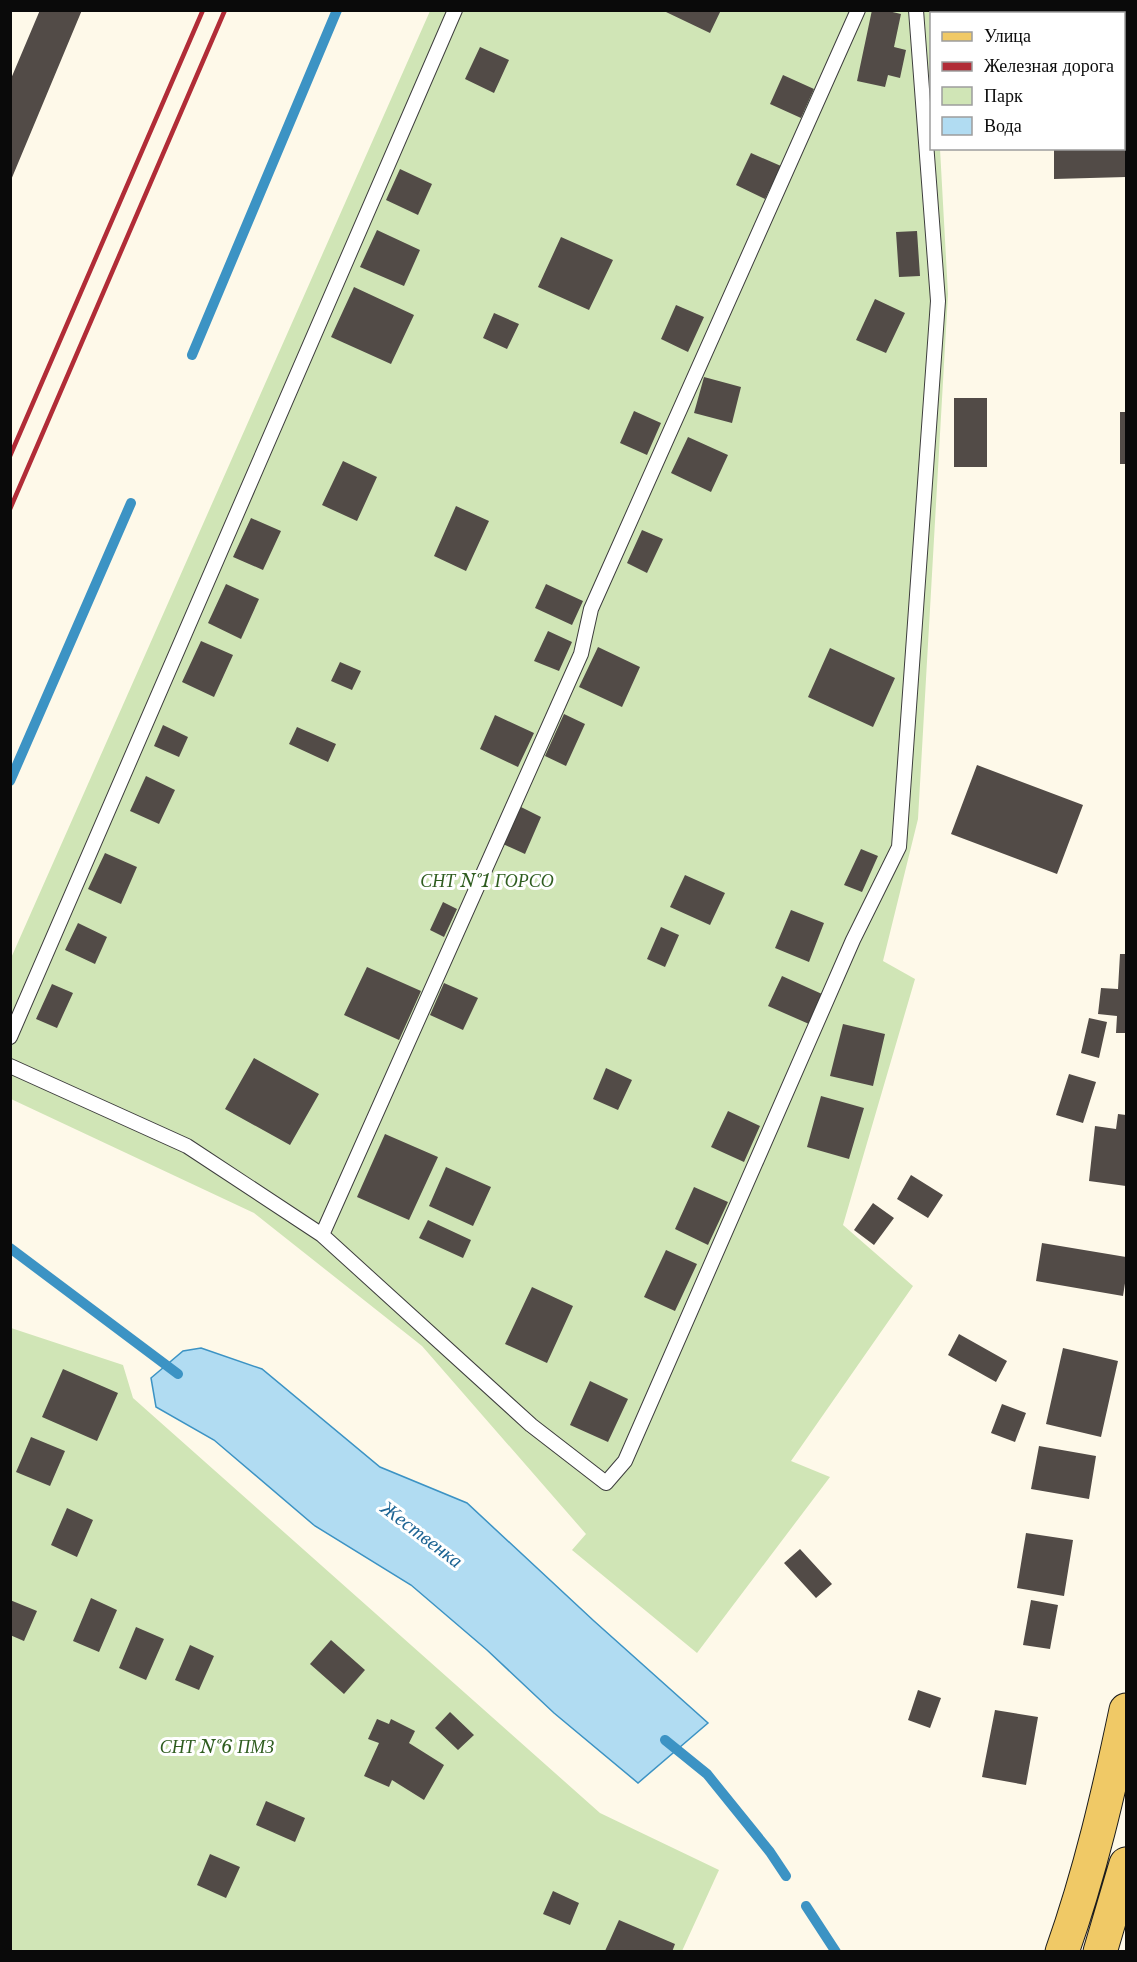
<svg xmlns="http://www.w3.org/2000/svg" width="1137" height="1962" font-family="'Libre Baskerville',serif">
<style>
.green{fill:#d0e5b6}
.water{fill:#b1dcf2;stroke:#3c93c4;stroke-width:1.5}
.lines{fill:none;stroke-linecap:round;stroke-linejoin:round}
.stream{stroke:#3c93c4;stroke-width:10}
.building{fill:#524b47}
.lane-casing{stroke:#3d3d3d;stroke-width:16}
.primary-casing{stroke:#1b1b1b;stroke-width:35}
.lane{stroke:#fff;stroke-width:14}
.primary{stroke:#f0c966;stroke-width:33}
.rail{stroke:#b12c37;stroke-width:4.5}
.labels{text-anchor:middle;stroke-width:6;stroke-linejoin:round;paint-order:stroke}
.park-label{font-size:18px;font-style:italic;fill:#2f5d20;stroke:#fff}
.water-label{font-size:20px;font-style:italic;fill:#1d6493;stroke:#fff}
</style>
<rect width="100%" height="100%" fill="#fef9e9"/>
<path class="green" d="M430,11H933L932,148L940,149L948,294L918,819L883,961L915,979L843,1225L913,1286L791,1461L830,1477L697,1653L572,1550L586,1534L422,1346L254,1213L11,1099V958Z
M11,1328L123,1365L133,1398L600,1813L719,1870L682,1951L11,1952Z"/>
<path class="water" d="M201,1348L262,1369L380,1467L467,1503L594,1621L708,1723L638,1783L554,1713L487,1650L411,1585L315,1526L214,1440L156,1407L151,1378L183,1351Z"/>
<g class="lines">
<path class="stream" d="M192,355L337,10
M10,781L131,503
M10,1248L178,1374
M665,1740L707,1774L770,1852L786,1876
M806,1906L836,1952"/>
</g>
<path class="building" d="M40,10H82L11,180L10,81Z
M667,10H721L710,33L666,12Z
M872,10H884L901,14L894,47L906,50L900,78L888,75L885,87L857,81Z
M480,47L509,60L494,93L465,79Z
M783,75L814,89L801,118L770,104Z
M1124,88H1126V177L1054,179V148H1124Z
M751,153L781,166L765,199L736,185Z
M400,169L432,184L418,215L386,200Z
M377,230L420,250L404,286L360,267Z
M917,231L920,276L899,277L896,232Z
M561,237L613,260L589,310L538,287Z
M354,287L414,315L391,364L331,337Z
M875,299L905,313L886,353L856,340Z
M676,305L704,317L688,352L661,339Z
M494,313L519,324L507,349L483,338Z
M704,377L741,387L732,423L694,413Z
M954,398H987V467H954Z
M634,411L661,423L647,455L620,443Z
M1120,412H1126V464H1120Z
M688,437L728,455L711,492L671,473Z
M343,461L377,477L357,521L322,505Z
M456,506L489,521L466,571L434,556Z
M251,518L281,531L263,570L233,557Z
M642,530L663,539L647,573L627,563Z
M226,584L259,599L241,639L208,623Z
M546,584L583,601L572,625L535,608Z
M548,631L572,642L559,671L534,661Z
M201,641L233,655L214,697L182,682Z
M598,647L640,667L622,707L579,687Z
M830,648L895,678L873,727L808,697Z
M340,662L361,671L352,690L331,681Z
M564,714L585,724L566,766L545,756Z
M495,715L534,733L518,767L480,749Z
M163,725L188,737L179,757L154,746Z
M297,727L336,744L328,762L289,744Z
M977,765L1083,805L1057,874L951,834Z
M146,776L175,790L159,824L130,811Z
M521,807L541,817L525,854L503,844Z
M861,849L878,856L862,892L844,885Z
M105,853L137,867L121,904L88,889Z
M685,875L725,893L710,925L670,907Z
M443,902L457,909L444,937L430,930Z
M791,910L824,923L809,962L775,948Z
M78,923L107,937L95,964L65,950Z
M661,927L679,935L665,967L647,959Z
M1120,954H1126V1033H1116L1117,1016L1098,1014L1101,988L1118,989Z
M367,967L421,991L399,1040L344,1015Z
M782,976L822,994L809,1024L768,1006Z
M444,983L478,998L463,1030L430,1015Z
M52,984L73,993L57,1028L36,1019Z
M1089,1018L1107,1022L1099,1058L1081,1053Z
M843,1024L885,1034L873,1086L830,1076Z
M254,1058L319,1094L290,1145L225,1109Z
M606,1068L632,1080L618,1110L593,1099Z
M1069,1074L1096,1082L1083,1123L1056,1115Z
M821,1096L864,1108L849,1159L807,1147Z
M728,1111L760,1126L744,1162L711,1147Z
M1118,1114L1126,1115V1186L1089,1181L1095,1126L1116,1129Z
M385,1134L438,1157L409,1220L357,1197Z
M446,1167L491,1187L473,1226L429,1206Z
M911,1175L943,1195L928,1218L897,1199Z
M694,1187L728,1202L708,1245L675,1229Z
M873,1203L894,1218L874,1245L854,1230Z
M428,1220L471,1240L463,1258L419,1238Z
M1042,1243L1126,1257V1277L1123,1296L1036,1281Z
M666,1250L697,1264L675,1311L644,1297Z
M532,1287L573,1306L547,1363L505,1344Z
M959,1334L1007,1361L996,1382L948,1355Z
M1063,1348L1118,1361L1101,1437L1046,1424Z
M63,1369L118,1393L97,1441L42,1417Z
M590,1381L628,1399L608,1442L570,1425Z
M1002,1404L1026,1413L1015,1442L991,1433Z
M31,1437L65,1451L50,1486L16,1472Z
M1039,1446L1096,1456L1089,1499L1031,1489Z
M67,1508L93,1520L77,1557L51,1545Z
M1026,1533L1073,1540L1064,1596L1017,1588Z
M800,1549L832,1584L816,1598L784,1563Z
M91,1598L117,1610L99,1652L73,1641Z
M10,1600L37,1611L24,1641L10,1635Z
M1031,1600L1058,1605L1050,1649L1023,1645Z
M136,1627L164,1639L146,1680L119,1668Z
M331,1640L365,1670L344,1694L310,1664Z
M190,1645L214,1656L199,1690L175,1680Z
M918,1690L941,1698L930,1728L908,1720Z
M995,1710L1038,1717L1026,1785L982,1777Z
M450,1712L474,1735L458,1750L435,1728Z
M377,1719L389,1724L391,1719L415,1731L409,1743L444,1765L424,1800L392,1780L389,1787L364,1776L379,1743L368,1739Z
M266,1801L305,1818L295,1842L256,1825Z
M210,1854L240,1867L226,1898L197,1885Z
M553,1891L579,1903L570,1925L543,1914Z
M619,1920L675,1944L672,1952L605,1951Z"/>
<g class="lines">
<defs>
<path id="lane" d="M10,1037L455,10
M10,1066L187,1146L322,1235L531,1425L606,1483L625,1461L853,940L899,847L938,301L916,10
M322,1235L581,654L591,609L858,10"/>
<path id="primary" d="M1062,1952C1090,1873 1109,1791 1126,1710
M1100,1952L1126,1864"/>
</defs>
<use href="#lane" class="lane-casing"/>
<use href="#primary" class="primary-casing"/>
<use href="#lane" class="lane"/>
<use href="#primary" class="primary"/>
<path class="rail" d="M10,456L203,10
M10,509L225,10"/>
</g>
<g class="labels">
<g class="park-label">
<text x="487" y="887">СНТ №1 ГОРСО</text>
<text x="217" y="1753">СНТ №6 ПМЗ</text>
</g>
<g class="water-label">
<text transform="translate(422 1534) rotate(37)" y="7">Жественка</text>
</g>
</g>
<rect width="1137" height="1962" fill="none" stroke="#0a0a0a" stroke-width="24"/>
<rect x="930" y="12" width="195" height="138" fill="#ffffff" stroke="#9d9d9d" stroke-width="1.5"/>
<rect x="942" y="32" width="30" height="9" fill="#f0c966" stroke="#9d9d9d" stroke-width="1.5"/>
<text x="984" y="42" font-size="18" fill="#0a0a0a">Улица</text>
<rect x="942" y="62" width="30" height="9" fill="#b12c37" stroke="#9d9d9d" stroke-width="1.5"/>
<text x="984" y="72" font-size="18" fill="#0a0a0a">Железная дорога</text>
<rect x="942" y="87" width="30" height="18" fill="#d0e5b6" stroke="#9d9d9d" stroke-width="1.5"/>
<text x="984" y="102" font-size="18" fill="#0a0a0a">Парк</text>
<rect x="942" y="117" width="30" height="18" fill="#b1dcf2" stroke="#9d9d9d" stroke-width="1.5"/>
<text x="984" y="132" font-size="18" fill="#0a0a0a">Вода</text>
</svg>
